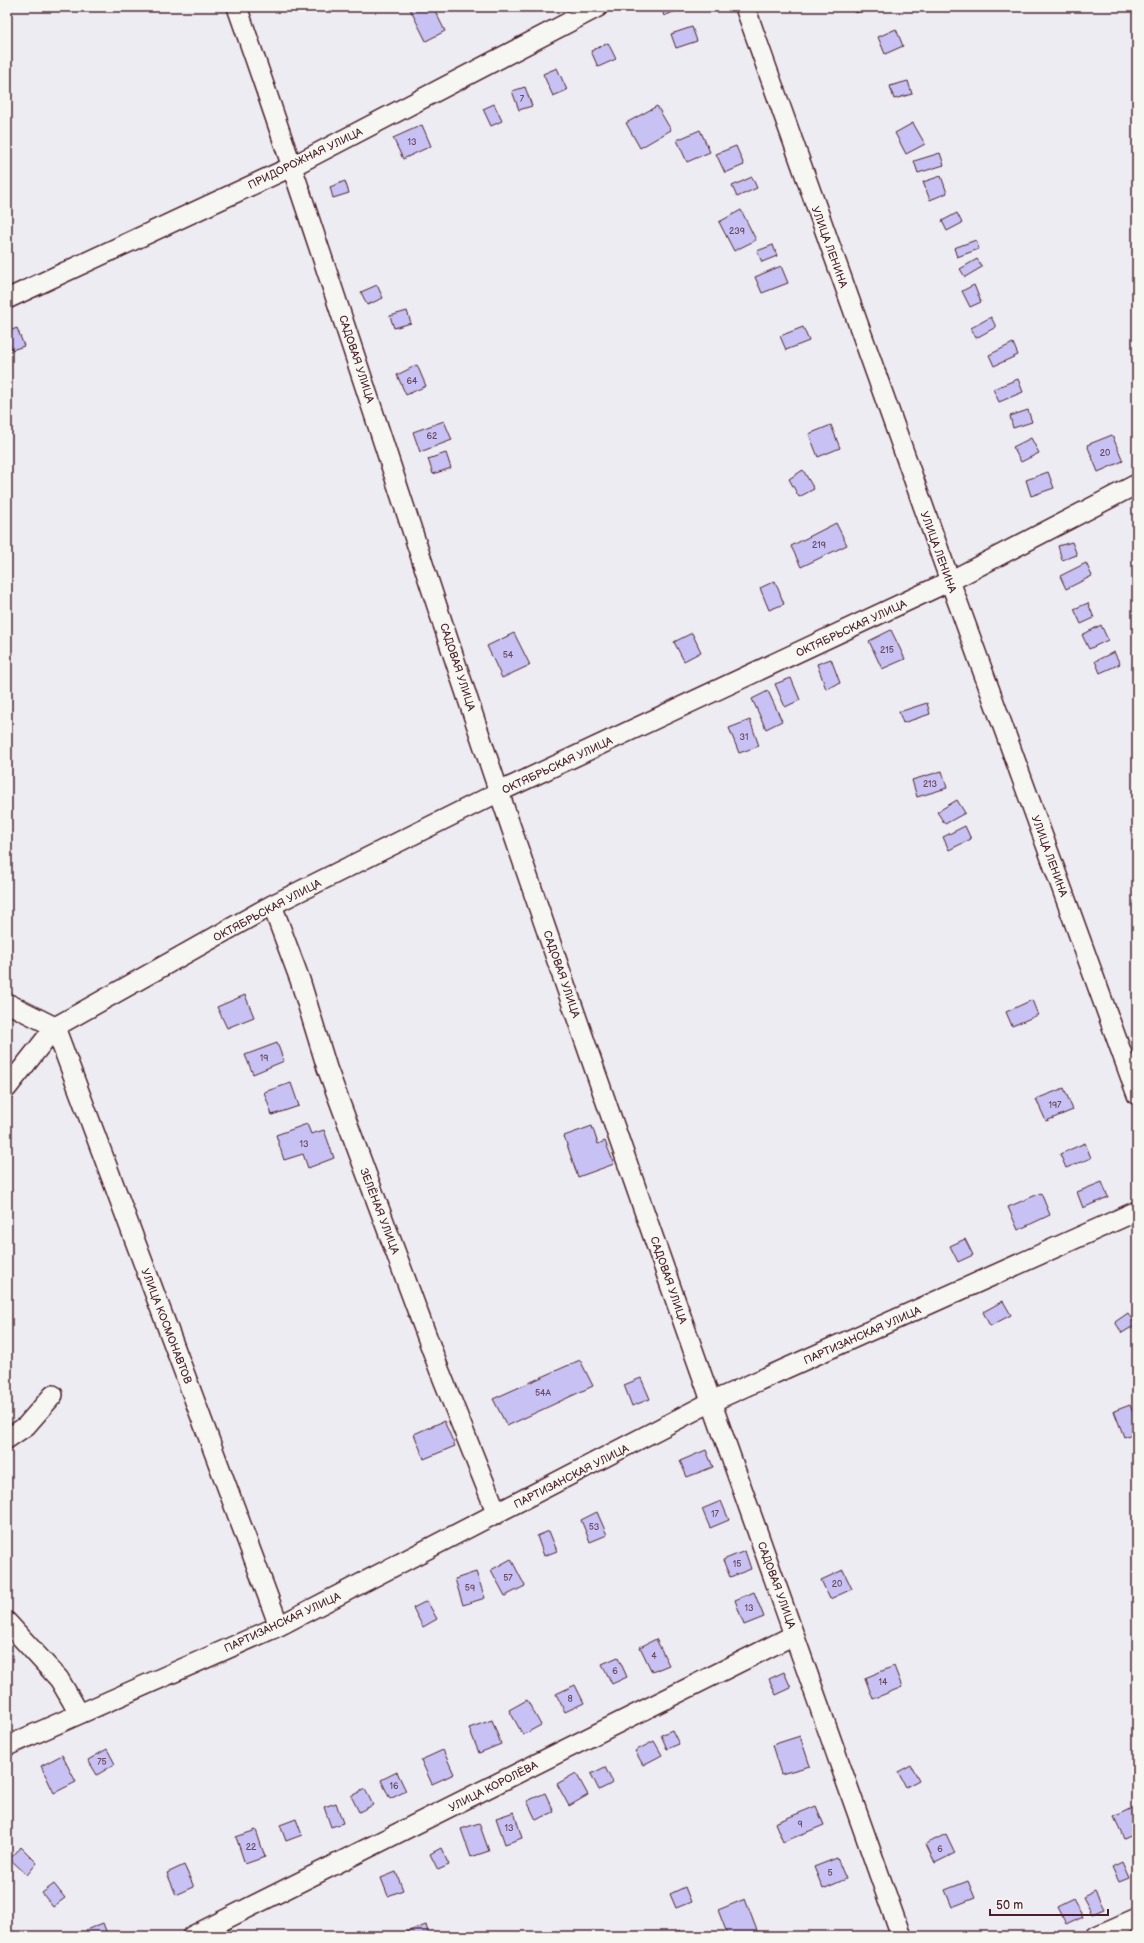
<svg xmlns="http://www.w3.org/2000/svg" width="1144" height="1943" font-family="'Balsamiq Sans',sans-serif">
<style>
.building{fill:#c8c2f4;stroke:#4a1f2b}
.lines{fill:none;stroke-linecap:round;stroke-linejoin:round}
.minor-casing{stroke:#4a1f2b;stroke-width:22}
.minor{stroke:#f6f6f2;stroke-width:19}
.labels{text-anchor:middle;stroke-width:4;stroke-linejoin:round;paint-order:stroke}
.number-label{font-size:9px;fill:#6a485d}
.street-label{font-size:11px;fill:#4a1f2b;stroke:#f6f6f2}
</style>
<rect width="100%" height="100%" fill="#edecf2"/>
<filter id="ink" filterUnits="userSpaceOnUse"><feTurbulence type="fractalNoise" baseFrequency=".025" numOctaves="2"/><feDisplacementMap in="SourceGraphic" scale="8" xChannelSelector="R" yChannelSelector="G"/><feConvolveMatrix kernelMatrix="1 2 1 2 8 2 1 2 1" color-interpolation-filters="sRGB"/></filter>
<g filter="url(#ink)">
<path class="building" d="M409,7H433L445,31L426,41Z
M661,7H685L664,16Z
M853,7H876L855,13Z
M692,27L697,41L676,48L671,34Z
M896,29L903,46L885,54L878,37Z
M608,43L616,59L598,67L591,51Z
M557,68L567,90L553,96L543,74Z
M908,81L912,94L894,99L890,86Z
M525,87L532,106L519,110L512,91Z
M494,104L502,121L491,126L483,109Z
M657,106L671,130L640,148L626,123Z
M913,123L925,144L906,154L895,133Z
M422,125L431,146L403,159L393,138Z
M700,130L710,152L687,162L677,140Z
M736,146L744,165L725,173L716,154Z
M940,153L944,165L918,173L914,161Z
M941,176L947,193L930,200L923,182Z
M752,177L757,188L737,197L732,186Z
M345,181L349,193L333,198L330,187Z
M741,210L756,240L734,251L719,222Z
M957,213L962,223L947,231L942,221Z
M976,240L979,249L957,257L954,248Z
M773,245L777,256L762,262L757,251Z
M977,259L982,267L965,277L960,269Z
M781,266L788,283L762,293L755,277Z
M377,285L383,298L367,305L361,292Z
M974,285L981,302L970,307L962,291Z
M407,311L411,323L394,328L390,316Z
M991,317L996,327L976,338L971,328Z
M803,327L809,341L786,350L780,336Z
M17,328L24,346L12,350L7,337V332Z
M1013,343L1018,355L994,366L989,355Z
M417,365L426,386L406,395L397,375Z
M1018,379L1023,392L999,402L993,389Z
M1028,410L1032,422L1013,428L1010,416Z
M444,421L452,440L420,452L413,432Z
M831,425L840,448L818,457L809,434Z
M1112,435L1123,461L1098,472L1087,445Z
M1031,438L1039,453L1021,462L1013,447Z
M446,453L451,468L433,474L428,459Z
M803,470L814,489L799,497L789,479Z
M1048,472L1054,488L1031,496L1026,480Z
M836,523L847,545L801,567L791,546Z
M1072,542L1077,555L1062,560L1058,546Z
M1086,563L1092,576L1066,589L1060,576Z
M775,581L784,604L769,610L760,588Z
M1088,603L1094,618L1081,624L1074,609Z
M1101,625L1108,640L1089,649L1082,635Z
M891,630L905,659L882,669L869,641Z
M514,633L530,665L502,678L487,646Z
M692,633L701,652L684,661L674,642Z
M1114,652L1120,664L1100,673L1095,661Z
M831,659L840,683L826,689L817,664Z
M791,678L800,700L785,707L775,684Z
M768,691L782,721L766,729L752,699Z
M927,703L930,714L903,723L899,712Z
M750,720L759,746L739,753L729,728Z
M942,771L947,788L917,797L912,780Z
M957,800L965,813L945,824L937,812Z
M965,826L971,839L949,850L943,837Z
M245,995L254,1017L227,1028L217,1007Z
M1032,1000L1038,1015L1012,1026L1006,1012Z
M277,1043L284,1061L253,1074L245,1055Z
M291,1083L299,1106L272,1115L264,1092Z
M1064,1088L1073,1110L1046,1121L1036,1099Z
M307,1124L311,1134L324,1130L334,1158L308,1168L303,1154L284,1160L276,1135Z
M592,1126L598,1144L605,1141L614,1164L578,1177L564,1136Z
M1085,1143L1091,1158L1066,1168L1060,1154Z
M1102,1182L1108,1197L1083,1208L1077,1192Z
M1041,1193L1050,1215L1018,1230L1008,1207Z
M965,1239L973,1255L958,1262L950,1246Z
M1003,1301L1011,1315L990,1326L983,1312Z
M1128,1313L1135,1325L1122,1333L1115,1322Z
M580,1360L593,1386L507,1426L493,1399Z
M641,1378L650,1399L632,1406L624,1385Z
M1130,1405L1137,1424V1432L1124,1437L1114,1411Z
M444,1421L455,1446L424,1459L414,1434Z
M706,1450L713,1467L687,1477L680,1461Z
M721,1501L729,1520L710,1528L702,1509Z
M597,1512L607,1535L590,1542L581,1520Z
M549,1531L557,1551L544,1556L537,1536Z
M745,1551L751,1569L730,1577L723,1560Z
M511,1559L525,1586L505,1596L491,1570Z
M843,1570L852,1589L830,1599L821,1580Z
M476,1572L485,1598L463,1605L455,1579Z
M754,1592L764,1617L744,1625L735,1600Z
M427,1601L437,1619L423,1627L413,1608Z
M656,1639L669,1665L652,1672L640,1647Z
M618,1657L627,1677L612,1684L602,1664Z
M894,1666L902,1687L873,1699L865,1678Z
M784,1672L791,1688L776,1695L769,1679Z
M575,1685L584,1703L565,1712L556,1694Z
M527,1700L541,1725L523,1735L509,1710Z
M492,1720L501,1744L479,1753L469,1728Z
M672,1730L679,1744L667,1749L661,1735Z
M800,1736L810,1766L781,1774L772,1745Z
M654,1741L662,1755L643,1765L635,1751Z
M107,1749L115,1764L97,1775L88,1760Z
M443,1750L454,1774L432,1784L421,1760Z
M62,1755L76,1782L54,1793L41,1766Z
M911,1765L919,1780L906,1787L898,1772Z
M605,1767L613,1783L599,1790L591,1774Z
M397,1772L406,1791L390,1799L381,1780Z
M576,1773L588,1795L569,1806L557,1784Z
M365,1789L373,1805L359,1812L351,1796Z
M545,1793L554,1812L536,1820L527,1801Z
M336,1803L343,1823L331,1827L324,1807Z
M816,1806L824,1825L783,1842L775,1823Z
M1137,1806V1832L1124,1838L1114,1817Z
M514,1812L522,1838L505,1844L496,1818Z
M296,1819L302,1835L286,1841L280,1825Z
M479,1823L489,1851L471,1857L461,1829Z
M256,1830L265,1857L245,1864L236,1837Z
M946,1834L955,1853L935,1863L926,1844Z
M21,1847L37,1863L27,1875L10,1859Z
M441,1848L449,1865L438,1870L430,1854Z
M837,1858L846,1879L823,1889L814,1867Z
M1122,1862L1129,1878L1119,1882L1112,1867Z
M184,1865L194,1887L176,1895L167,1873Z
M396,1872L403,1890L388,1896L381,1878Z
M968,1881L975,1898L952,1907L945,1890Z
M54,1884L65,1898L53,1907L42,1893Z
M685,1887L691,1902L676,1908L670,1894Z
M1095,1891L1104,1909L1092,1914L1083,1897Z
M745,1899L759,1936H728L718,1910Z
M1073,1899L1083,1917L1066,1925L1057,1907Z
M103,1923L108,1936H89L86,1930Z
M426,1925L429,1936H404L403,1933Z
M680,1930L683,1936H673L672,1934Z"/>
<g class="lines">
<defs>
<path id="minor" d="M237,7C329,268 411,533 500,795C630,1176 766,1556 901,1936
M745,7L950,581L1137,1095
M7,299L293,166L598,7
M272,905L300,980L327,1068L439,1369L497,1514
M7,1003L55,1027L279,1626
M7,1088L55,1027L272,905L499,792L950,581L1137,484
M7,1439L26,1426L53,1395
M7,1622L59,1679L79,1713
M7,1746L279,1626L711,1402L1137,1211
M192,1936L794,1635
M1096,1936L1137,1918"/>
</defs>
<use href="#minor" class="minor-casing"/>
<use href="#minor" class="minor"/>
</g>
</g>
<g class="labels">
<g class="number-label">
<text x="522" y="102">7</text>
<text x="412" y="145">13</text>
<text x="737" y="234">239</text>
<text x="412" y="384">64</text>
<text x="432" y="439">62</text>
<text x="1105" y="456">20</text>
<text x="819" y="548">219</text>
<text x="887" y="653">215</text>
<text x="508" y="658">54</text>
<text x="744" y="740">31</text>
<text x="930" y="787">213</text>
<text x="264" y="1061">19</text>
<text x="1055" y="1108">197</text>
<text x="304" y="1147">13</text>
<text x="543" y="1396">54А</text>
<text x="715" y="1517">17</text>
<text x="594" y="1530">53</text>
<text x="737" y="1567">15</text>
<text x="508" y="1581">57</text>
<text x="837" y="1587">20</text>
<text x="470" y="1591">59</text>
<text x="749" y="1611">13</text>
<text x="654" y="1659">4</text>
<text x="615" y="1674">6</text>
<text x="883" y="1685">14</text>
<text x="570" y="1702">8</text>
<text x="102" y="1765">75</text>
<text x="394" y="1789">16</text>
<text x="800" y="1827">9</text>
<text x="509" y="1831">13</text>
<text x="251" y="1850">22</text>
<text x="940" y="1852">6</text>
<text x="830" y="1876">5</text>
</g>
<g class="street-label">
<text transform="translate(305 158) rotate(-26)" y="4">ПРИДОРОЖНАЯ УЛИЦА</text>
<text transform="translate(830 247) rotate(70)" y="4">УЛИЦА ЛЕНИНА</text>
<text transform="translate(357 359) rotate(72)" y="4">САДОВАЯ УЛИЦА</text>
<text transform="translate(939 552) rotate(70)" y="4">УЛИЦА ЛЕНИНА</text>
<text transform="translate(851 628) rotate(-25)" y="4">ОКТЯБРЬСКАЯ УЛИЦА</text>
<text transform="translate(458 667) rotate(72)" y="4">САДОВАЯ УЛИЦА</text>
<text transform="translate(557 765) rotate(-25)" y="4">ОКТЯБРЬСКАЯ УЛИЦА</text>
<text transform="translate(1050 856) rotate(70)" y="4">УЛИЦА ЛЕНИНА</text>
<text transform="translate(267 910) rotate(-28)" y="4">ОКТЯБРЬСКАЯ УЛИЦА</text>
<text transform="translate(562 974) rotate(71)" y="4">САДОВАЯ УЛИЦА</text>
<text transform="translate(380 1211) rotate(69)" y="4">ЗЕЛЁНАЯ УЛИЦА</text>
<text transform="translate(669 1280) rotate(71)" y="4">САДОВАЯ УЛИЦА</text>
<text transform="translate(167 1326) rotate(69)" y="4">УЛИЦА КОСМОНАВТОВ</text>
<text transform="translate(862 1335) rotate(-24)" y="4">ПАРТИЗАНСКАЯ УЛИЦА</text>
<text transform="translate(571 1476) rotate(-27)" y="4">ПАРТИЗАНСКАЯ УЛИЦА</text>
<text transform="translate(777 1585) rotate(70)" y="4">САДОВАЯ УЛИЦА</text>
<text transform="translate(282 1622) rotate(-25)" y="4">ПАРТИЗАНСКАЯ УЛИЦА</text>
<text transform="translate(493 1786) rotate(-27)" y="4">УЛИЦА КОРОЛЁВА</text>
</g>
</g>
<rect width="1144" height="1943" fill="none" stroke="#f6f6f2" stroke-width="24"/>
<rect x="12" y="12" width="1120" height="1919" fill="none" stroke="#4a1f2b" stroke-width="1.5" filter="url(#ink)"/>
<path d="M990 1909v6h118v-6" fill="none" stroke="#4a1f2b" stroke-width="2"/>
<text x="996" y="1909" font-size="12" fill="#4a1f2b" stroke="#f6f6f2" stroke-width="3" paint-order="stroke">50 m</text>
</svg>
